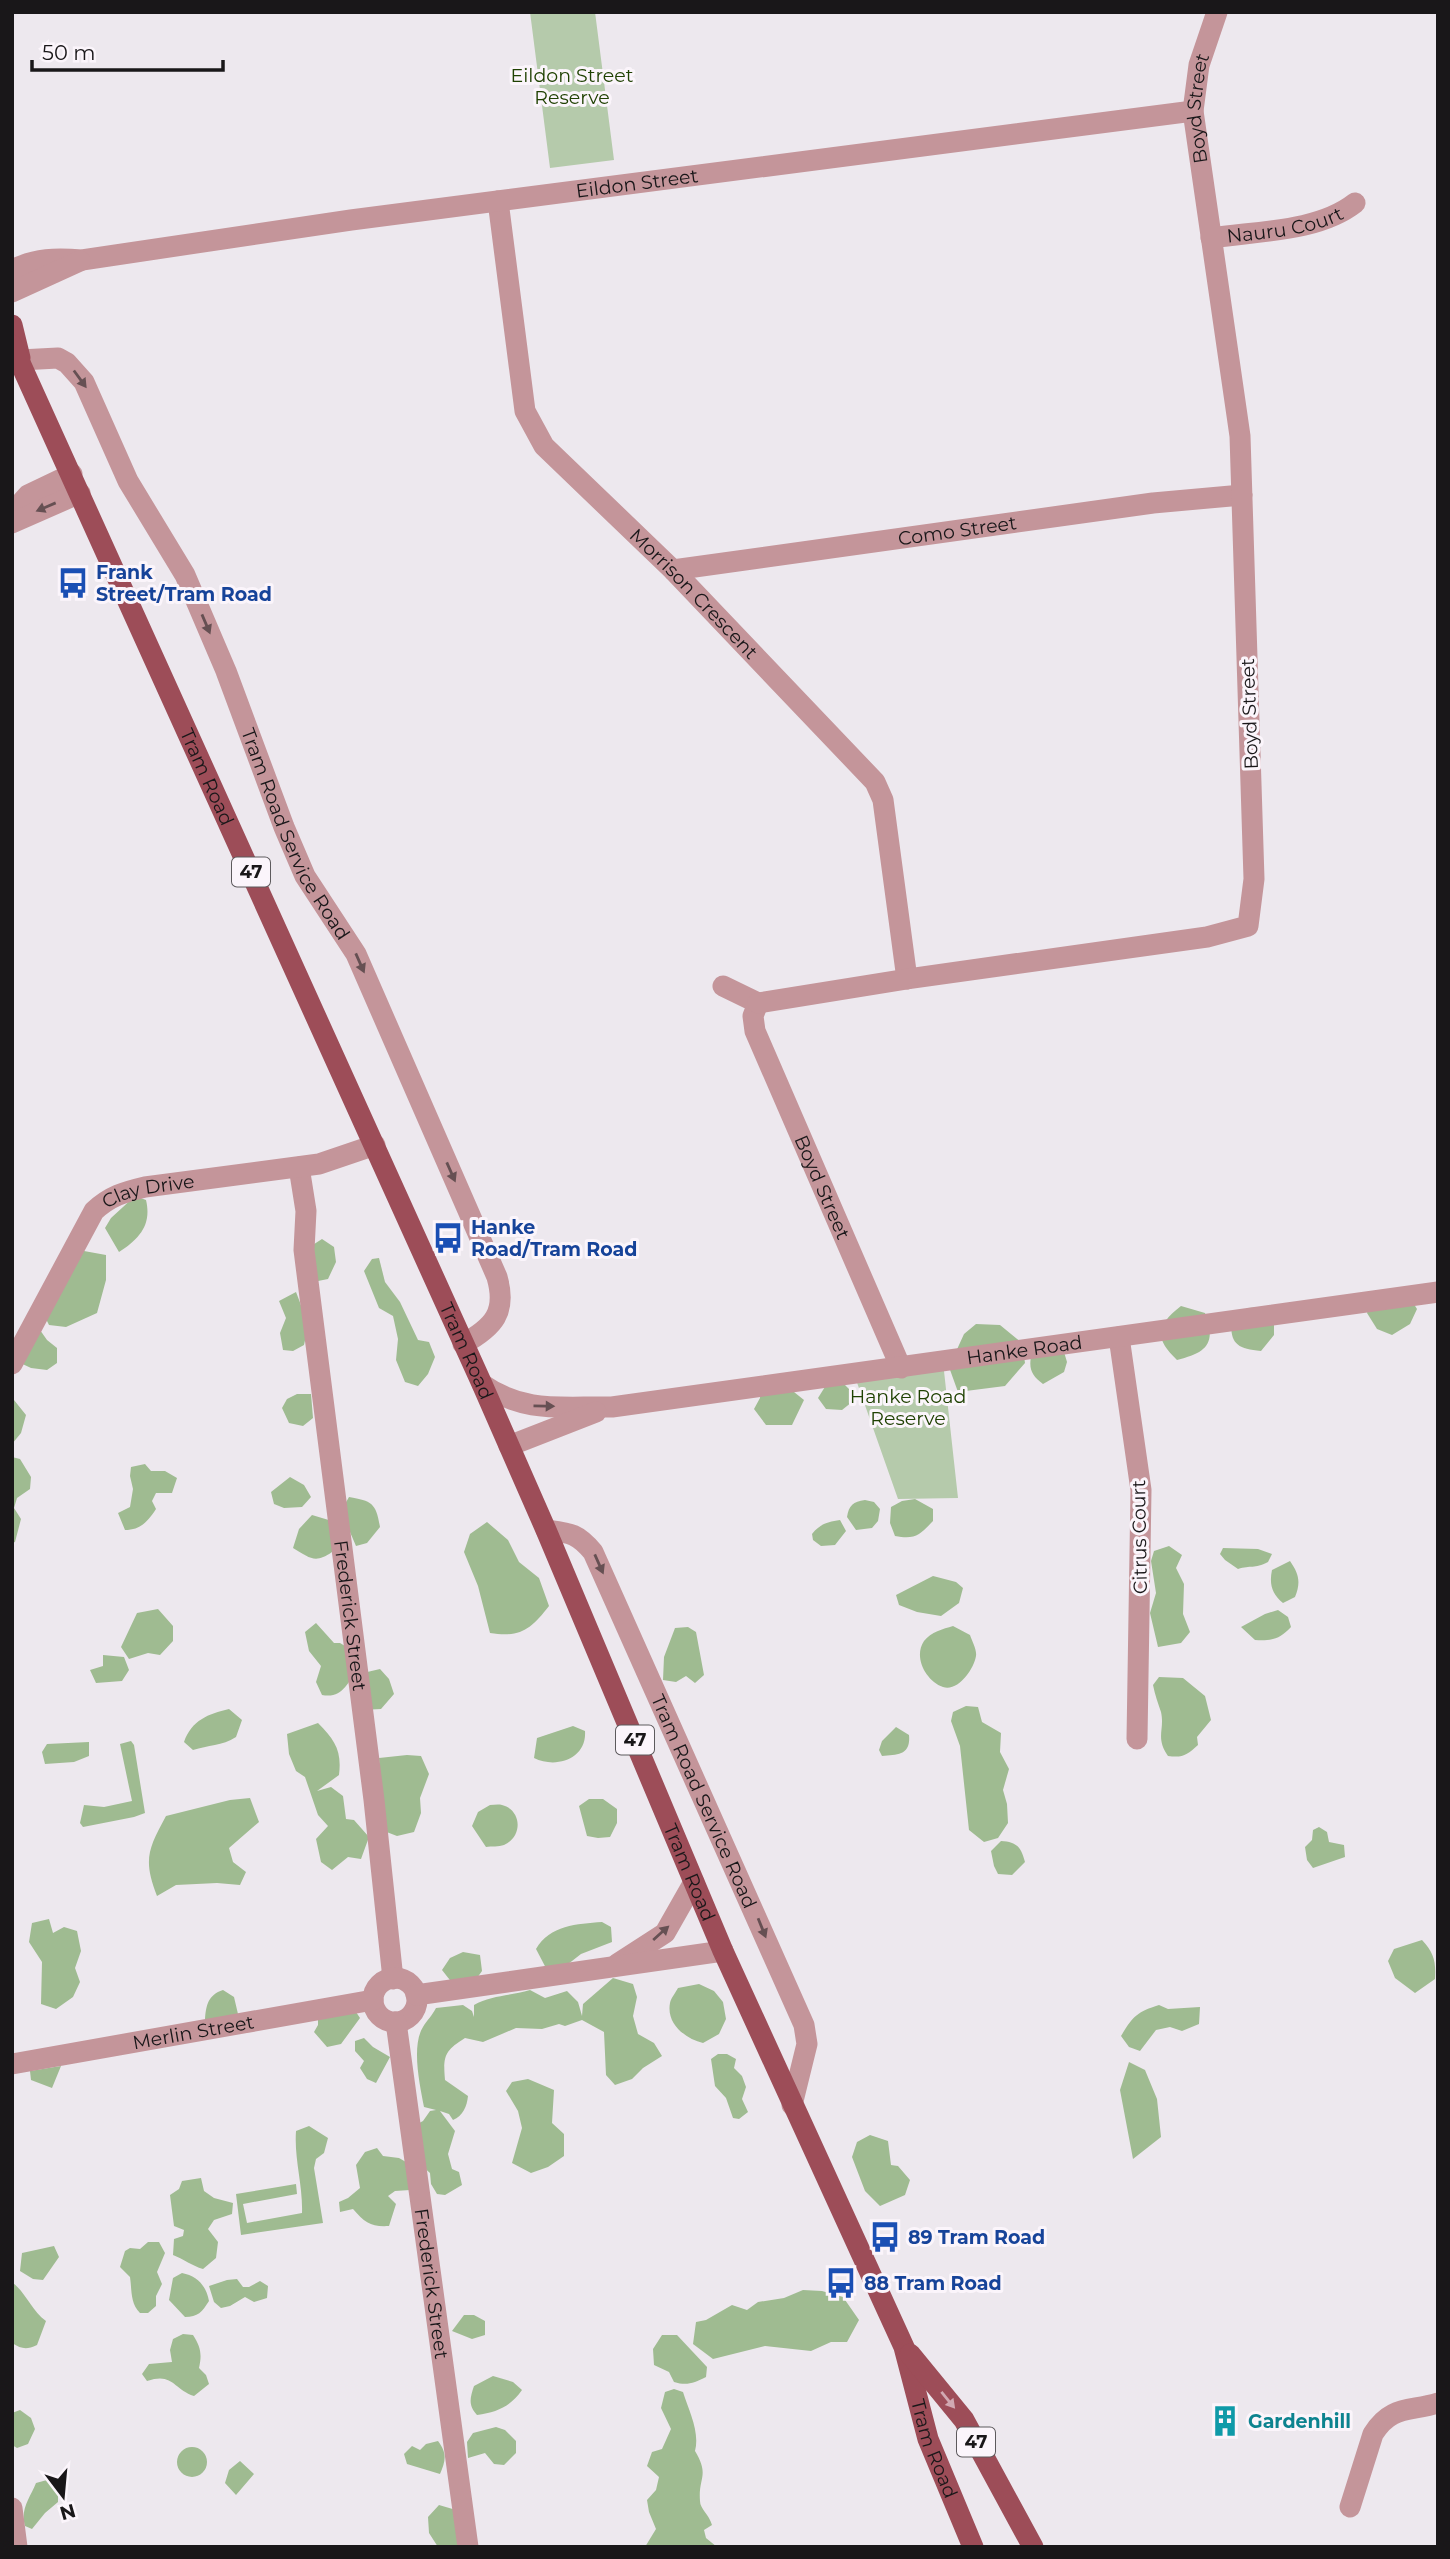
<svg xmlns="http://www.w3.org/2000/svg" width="1450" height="2559" font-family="Montserrat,sans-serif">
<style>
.green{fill:#b5caab}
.forest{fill:#9fbb91}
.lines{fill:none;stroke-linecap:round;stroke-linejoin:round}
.minor{stroke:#c4959a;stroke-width:21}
.major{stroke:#9d4d58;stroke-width:21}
.oneway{fill:#665053}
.oneway2{fill:#d1a9b2}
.labels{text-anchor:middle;stroke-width:6;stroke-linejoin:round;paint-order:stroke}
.shield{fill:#fbf5fb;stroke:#5d5a5d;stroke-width:2}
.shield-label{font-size:18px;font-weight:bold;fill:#191719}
.park-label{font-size:19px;fill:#1f4102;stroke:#fbf5fb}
.street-label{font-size:19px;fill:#191719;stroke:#fbf5fb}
.transit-label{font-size:19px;font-weight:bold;fill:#164399;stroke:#fbf5fb;text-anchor:start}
.culture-label{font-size:19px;font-weight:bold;fill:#0d838f;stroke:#fbf5fb;text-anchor:start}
</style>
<rect width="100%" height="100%" fill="#ede8ee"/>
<path class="green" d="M530,12H595L614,160L550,168Z
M943,1362L958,1498L898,1499L854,1374Z"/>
<path class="forest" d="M135,1196L146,1200C152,1225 139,1239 119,1252L105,1228L111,1218Z
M322,1239L334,1247L336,1262L328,1279L318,1281L308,1248Z
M84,1251L106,1255V1280L97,1313L66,1327L49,1325L41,1309Z
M379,1258L385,1282L400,1302L418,1340L429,1342L435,1357L428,1374L418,1386L405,1382L396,1360L398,1339L393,1316L379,1308L364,1271L372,1259Z
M296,1292C303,1310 309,1326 304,1345L293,1351L283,1350L280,1333L286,1318L279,1301Z
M1410,1298L1417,1309L1410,1324L1392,1335L1377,1329L1367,1313L1370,1305Z
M1181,1306L1205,1313C1217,1344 1206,1353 1177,1360C1153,1337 1157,1325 1181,1306Z
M1262,1307L1274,1323V1335L1261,1351C1235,1349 1229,1342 1232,1316L1248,1308Z
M976,1324L1000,1325L1022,1343L1025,1363L1005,1386L958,1392L949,1367L964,1334Z
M40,1330L47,1340L57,1348V1363L47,1370L31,1368L14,1360Z
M1064,1352L1067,1362L1064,1372L1043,1384C1031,1375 1028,1368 1032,1353Z
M761,1382L784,1384L804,1400L792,1425H766L754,1409L760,1398Z
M828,1382H842L852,1392V1402L842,1410L826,1409L818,1398Z
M297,1394H311L313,1418L303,1426L289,1423L282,1408L287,1399Z
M14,1400L26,1415L21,1433L12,1444V1401Z
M12,1457L20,1459L31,1477L30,1489L17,1498L14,1508L21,1519L15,1542L12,1543Z
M145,1464L151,1471H165L177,1478L172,1493H156L152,1501L156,1509C148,1521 141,1530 125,1530L118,1513L130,1507L133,1489L130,1476L131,1467Z
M290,1477L304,1485L311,1497L302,1507L284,1508L274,1504L271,1492Z
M349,1497C372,1501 376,1503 380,1527L367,1543L356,1546L341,1511Z
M915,1499L933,1509V1521C920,1535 915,1540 895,1536L890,1523L891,1507L902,1501Z
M865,1500L874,1502L880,1509L878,1521L872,1528L856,1530L847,1517C849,1505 853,1502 865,1500Z
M312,1515L332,1521V1552C315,1564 310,1558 293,1548L299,1529Z
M840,1520L846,1531L835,1545L821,1546L813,1540L812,1534C820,1524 827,1522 840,1520Z
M487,1522L508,1540L519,1562L539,1578L549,1606C531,1629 521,1638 490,1633L478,1586L464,1552L470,1534Z
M1169,1546L1182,1555L1176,1568L1184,1584L1183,1614L1190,1632L1181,1643L1158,1647L1150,1613L1156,1593L1151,1561L1154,1551Z
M1223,1548L1258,1549L1272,1554L1268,1562C1254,1569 1251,1565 1238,1569L1225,1560L1220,1554Z
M1290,1561C1299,1574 1301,1582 1295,1597L1283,1603C1272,1594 1269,1584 1272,1570Z
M933,1576L956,1582L963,1588L959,1603L941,1616L917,1612L899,1605L896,1595Z
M158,1609L173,1626V1641L160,1655L148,1653L129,1659L121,1647L137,1613Z
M1278,1610L1288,1617L1291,1627C1280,1639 1272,1641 1255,1640L1241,1627L1265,1614Z
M316,1623L334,1643H340L350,1649L357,1669C348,1683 342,1699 322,1695L316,1682L321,1666L309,1651L305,1632Z
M953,1626L970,1635C972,1641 977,1650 976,1656C974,1669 958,1692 943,1687C926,1681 913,1657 924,1641C931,1632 943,1629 953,1626Z
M688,1627L696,1632L704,1675L695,1683L686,1676L676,1682L663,1680L664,1657L675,1628Z
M103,1655L124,1657L129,1670L122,1681L96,1683L90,1670L103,1666Z
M380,1669L389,1679L394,1694L381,1709L362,1710L363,1673Z
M1159,1677L1183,1678L1205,1696L1211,1720L1197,1737L1198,1745C1187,1755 1183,1758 1168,1756C1155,1737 1165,1730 1161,1712C1158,1703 1155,1695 1153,1685Z
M966,1706L978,1707L982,1722L1001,1733L1000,1752L1009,1769L1003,1790L1007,1804L1008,1823L998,1838L984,1842L969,1830L960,1746L951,1721L953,1712Z
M229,1709L242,1720L236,1737C222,1746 208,1745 193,1750L184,1742C192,1720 208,1714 229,1709Z
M318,1723C335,1740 342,1751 339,1775L317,1791L331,1787L343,1796L346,1819L354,1820L369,1837L361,1859L348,1857L332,1870L321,1862L316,1839L328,1826L318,1815L305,1777L296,1771L289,1754L287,1734Z
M573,1726L585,1731C587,1759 556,1769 534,1758L537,1738Z
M896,1727L909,1735C911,1755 898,1755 882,1756L879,1750L882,1741Z
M131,1741L134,1745L145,1813L134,1817L83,1827L80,1823L84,1805L104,1807L132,1801L120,1744Z
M89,1742V1756L74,1762L45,1764L42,1752L47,1744Z
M407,1755L421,1756L429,1774L420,1798L421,1813L414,1832L397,1836L384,1831L379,1758Z
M250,1798L259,1822L229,1848L233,1862L246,1872L240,1885L217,1883L176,1885L157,1896C143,1860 148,1849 166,1816L230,1800Z
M589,1799H603L617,1809V1823L610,1837L598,1838L587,1836L579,1806Z
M490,1805C494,1805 498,1804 502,1805C522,1810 523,1837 504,1845C499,1847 491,1846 486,1847L472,1826L478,1812Z
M1319,1827L1327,1832L1329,1842L1344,1845L1345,1857L1313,1868L1307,1860L1305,1847L1312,1840L1313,1830Z
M1001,1841C1017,1842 1021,1847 1025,1862L1012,1875L998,1874L994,1866L991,1851Z
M49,1919L53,1933L64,1927L77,1931L81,1951L75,1968L80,1982L73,1997L56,2009L41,2004L42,1962L29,1942L32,1923Z
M602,1922L611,1927L612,1942L581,1954L563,1968L547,1970L536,1949C550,1925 577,1924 602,1922Z
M1422,1940C1434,1953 1436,1961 1435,1979L1415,1993L1395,1978L1388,1961L1394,1949Z
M463,1952L480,1955L482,1971L472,1985L453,1984L442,1970L450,1958Z
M613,1978L633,1984L637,1997L633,2016L638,2034L654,2043L662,2056L643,2068L632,2079L615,2085L606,2075L604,2032L582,2020L565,2026L559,2024L542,2029L516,2028L483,2042L465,2038C444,2051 443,2057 445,2080L468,2096C467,2106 463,2116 453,2120L449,2114L440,2111L455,2131L448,2154L452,2169L459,2172L462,2185L445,2195L437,2194L431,2184L430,2173L413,2158L408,2129L423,2121L430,2111L436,2110L424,2107C420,2086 411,2046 423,2027C427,2020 432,2016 436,2008L463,2005L472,2011L474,2017V2005C491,1995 511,1996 530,1990L545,1998L567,1991L578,2002L582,2016L583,2004Z
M699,1984L714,1991L723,2002L726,2019L719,2034L703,2043C686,2039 666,2024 670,2003C671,1998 676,1992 678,1988Z
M223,1990L234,1997L238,2014L205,2020C206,2005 208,1995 223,1990Z
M350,2003L360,2018L341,2044L327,2047L314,2032L318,2025V2009Z
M1159,2005L1168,2009L1200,2007L1199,2024L1182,2031L1170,2027L1156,2030L1140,2051L1129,2047L1121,2036C1133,2016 1137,2012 1159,2005Z
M364,2038L373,2047L390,2057L376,2083L367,2079L360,2068L364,2061L355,2051V2041Z
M718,2054H727L736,2059L734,2068L742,2076L746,2087L742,2099L748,2112L739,2119L733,2118L726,2098L715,2086L711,2059Z
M1129,2062L1145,2070L1157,2099L1161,2137L1133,2159L1120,2090Z
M61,2066L52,2088L31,2080L30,2071Z
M528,2079L554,2090L552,2123L564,2134V2156L548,2167L531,2173L512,2163L522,2128L518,2111L506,2091L512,2082Z
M309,2126L328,2138L324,2153L316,2159L314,2168L323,2223L241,2235L236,2194L296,2184L297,2194L243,2204L247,2223L302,2213C303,2185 294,2159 296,2131Z
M870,2135L888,2141L891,2165L898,2166L910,2180L905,2195L880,2206L865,2191L852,2157L857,2142Z
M377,2148L383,2156L399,2158L413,2166L410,2190L395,2191L388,2196L396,2204L389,2226C371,2227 365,2223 353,2209L340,2212L339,2202L348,2198L360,2188L356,2165L365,2152Z
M201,2178L204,2191L214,2198L233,2203L232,2214L214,2220L208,2229L218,2242L216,2258L203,2269C192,2266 184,2259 173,2255L174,2239L183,2236L184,2230L174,2226L170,2195L179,2189L182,2181Z
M148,2242H159L165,2253L157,2272L162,2284L156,2296V2306L148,2313H140C130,2303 132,2290 130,2277L120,2267L125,2251L130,2248L140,2249Z
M54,2246L59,2257L43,2280L33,2279L20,2271L22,2253Z
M182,2273C197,2276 206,2285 209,2301C202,2312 198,2317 185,2317L169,2300L173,2278Z
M237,2279L243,2287H249L260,2281L268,2286L267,2298L254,2302L245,2297L230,2306L221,2308L214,2302L209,2286L227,2280Z
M12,2282C27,2294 31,2310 46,2321L37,2345C26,2350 22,2349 12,2343Z
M803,2290L822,2291L843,2297L859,2320L847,2342H831L811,2351L765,2346L713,2359L693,2344L696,2322L706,2320L732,2305L747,2310L758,2302L784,2298Z
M464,2315H474L485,2321V2335L472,2339L452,2331Z
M183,2334L193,2335C201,2347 202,2355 199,2368L206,2375L209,2384L194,2396C173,2389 173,2372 147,2381L142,2374L149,2364L172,2362L170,2350L173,2339Z
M662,2335H677L707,2367L706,2377C694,2383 687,2386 674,2382L669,2372L654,2365L653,2349Z
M493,2376L513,2382L522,2390C510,2407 497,2412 477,2415C468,2405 470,2398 474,2386Z
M674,2389L683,2392C689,2411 700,2432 695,2451C710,2476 698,2477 700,2501C700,2509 709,2514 712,2525L704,2530L706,2538L717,2547H645L656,2529L649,2512L647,2500L656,2490L659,2477L647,2466L652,2452L662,2449L671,2429L661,2408L665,2392Z
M20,2410L31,2418L35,2429L28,2444L17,2448L12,2445V2413Z
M496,2427L505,2430L516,2441V2453L504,2465L494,2464L485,2453L468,2458L467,2442L473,2433Z
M438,2441C447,2453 446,2460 440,2474L407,2464L404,2454L412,2446L420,2450L426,2444Z
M177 2462a15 15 0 1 1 30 0a15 15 0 1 1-30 0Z
M240,2461L254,2474L236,2495L225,2483L229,2470Z
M47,2480L58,2485V2502L45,2513L32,2529L25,2526C20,2509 30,2498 36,2483Z
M439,2505L456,2510L458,2547H438L429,2533L428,2517Z"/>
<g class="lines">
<g class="minor">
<path id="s1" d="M498,201L525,411L544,446L673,570L875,782L883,800L907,979"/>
<path id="s2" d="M1211,238C1257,231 1318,232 1355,203"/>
<path id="s3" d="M12,270C36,258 56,258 82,260L351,220L1193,111"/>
<path d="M12,292L80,261"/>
<path id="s4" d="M20,360L58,358L67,363L84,382L128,481L185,575L226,671L284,827L305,876L356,954L497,1277C507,1312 494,1327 463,1344"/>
<path d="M12,513L28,495L72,474"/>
<path d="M12,523L80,493"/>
<path id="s5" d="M673,570L1153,503L1242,495"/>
<path id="s6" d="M723,986L758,1003L753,1016L755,1031L901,1368"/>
<path id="s7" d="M758,1003L907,979L1207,937L1248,926L1254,879L1240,436L1193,111L1199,65L1217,12"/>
<path id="s8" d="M299,1167L306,1211L304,1250L374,1800L393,1979"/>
<path d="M1119,1337L1141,1490L1137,1739"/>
<path id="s9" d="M12,1364L94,1211C110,1196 124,1192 145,1187L319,1164L375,1145"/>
<path id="s10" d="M482,1384C525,1414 562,1406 612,1407L1438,1292"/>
<path d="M509,1446L596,1412"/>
<path id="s11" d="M546,1530C570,1533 577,1533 593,1552L804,2025L807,2044L792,2105"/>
<path d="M617,1964L665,1933L694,1882"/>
<circle cx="395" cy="2000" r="22"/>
<path d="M416,1995L723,1951"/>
<path id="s12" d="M396,2022L468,2547"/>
<path id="s13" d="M12,2064L373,2000"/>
<path d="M1350,2507L1373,2434C1391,2405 1409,2412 1438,2403"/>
<path d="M12,2508L17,2547"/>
</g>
<g class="major">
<path d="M12,325L20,358"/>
<path id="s14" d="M12,345L482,1384L546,1530L723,1951L904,2347L928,2439L973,2547"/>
<path d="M910,2354L964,2420L1033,2547"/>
</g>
</g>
<defs><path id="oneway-solid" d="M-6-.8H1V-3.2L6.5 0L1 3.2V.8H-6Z" transform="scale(1.75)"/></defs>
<g class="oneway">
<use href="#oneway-solid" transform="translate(80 379) rotate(54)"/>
<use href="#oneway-solid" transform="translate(46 507) rotate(157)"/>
<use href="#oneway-solid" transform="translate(206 624) rotate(67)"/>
<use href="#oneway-solid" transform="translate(360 963) rotate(66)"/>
<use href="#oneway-solid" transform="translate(451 1172) rotate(66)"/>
<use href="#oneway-solid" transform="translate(544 1406) rotate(1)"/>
<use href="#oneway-solid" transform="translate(599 1564) rotate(66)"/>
<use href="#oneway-solid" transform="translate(762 1928) rotate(68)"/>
<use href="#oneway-solid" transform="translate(661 1933) rotate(-42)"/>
</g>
<use class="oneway2" href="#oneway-solid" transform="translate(948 2400) rotate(51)"/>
<defs>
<symbol id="bus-bare" viewBox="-9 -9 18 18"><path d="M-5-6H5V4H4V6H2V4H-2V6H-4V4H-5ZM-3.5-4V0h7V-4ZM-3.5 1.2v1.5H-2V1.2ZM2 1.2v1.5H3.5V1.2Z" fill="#1a4fb4" stroke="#fbf5fb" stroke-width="2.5" paint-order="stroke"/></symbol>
<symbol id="building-bare" viewBox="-9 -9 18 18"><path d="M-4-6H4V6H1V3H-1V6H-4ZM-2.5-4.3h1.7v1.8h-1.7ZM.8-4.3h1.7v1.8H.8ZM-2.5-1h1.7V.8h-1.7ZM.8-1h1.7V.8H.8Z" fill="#0f9aa8" stroke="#fbf5fb" stroke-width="2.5" paint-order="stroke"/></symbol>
</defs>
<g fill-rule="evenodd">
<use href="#bus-bare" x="51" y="561" width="44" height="44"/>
<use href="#bus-bare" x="426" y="1216" width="44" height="44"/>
<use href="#bus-bare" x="863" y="2215" width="44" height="44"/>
<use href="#bus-bare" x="819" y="2261" width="44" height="44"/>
<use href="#building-bare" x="1203" y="2399" width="44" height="44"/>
</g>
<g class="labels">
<g class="shield">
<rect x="232" y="857.5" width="38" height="29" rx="5"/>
<rect x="616" y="1725.5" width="38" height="29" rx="5"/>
<rect x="957" y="2427.5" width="38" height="29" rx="5"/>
</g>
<g class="shield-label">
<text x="251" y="878">47</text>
<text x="635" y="1746">47</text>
<text x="976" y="2448">47</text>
</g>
<g class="park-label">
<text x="572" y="82">Eildon Street<tspan x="572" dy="22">Reserve</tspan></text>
<text x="908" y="1403">Hanke Road<tspan x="908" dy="22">Reserve</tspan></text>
</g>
<g class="street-label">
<text dy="7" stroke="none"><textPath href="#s7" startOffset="1318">Boyd Street</textPath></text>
<text dy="7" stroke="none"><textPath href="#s3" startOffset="632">Eildon Street</textPath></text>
<text dy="7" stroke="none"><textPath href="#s2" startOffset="75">Nauru Court</textPath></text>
<text dy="7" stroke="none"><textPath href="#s5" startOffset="287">Como Street</textPath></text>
<text dy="7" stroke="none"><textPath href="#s1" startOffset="462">Morrison Crescent</textPath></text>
<text transform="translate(1249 714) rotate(-92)" y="7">Boyd Street</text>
<text dy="7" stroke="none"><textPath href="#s14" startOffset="474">Tram Road</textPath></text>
<text dy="7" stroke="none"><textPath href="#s4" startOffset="574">Tram Road Service Road</textPath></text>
<text dy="7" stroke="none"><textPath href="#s6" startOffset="238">Boyd Street</textPath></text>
<text dy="7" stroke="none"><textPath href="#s9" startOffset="233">Clay Drive</textPath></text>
<text dy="7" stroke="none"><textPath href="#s10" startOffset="551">Hanke Road</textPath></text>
<text dy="7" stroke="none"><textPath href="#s14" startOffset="1104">Tram Road</textPath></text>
<text transform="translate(1139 1537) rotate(-91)" y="7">Citrus Court</text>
<text dy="7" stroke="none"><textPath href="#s8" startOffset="452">Frederick Street</textPath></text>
<text dy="7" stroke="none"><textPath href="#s11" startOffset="327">Tram Road Service Road</textPath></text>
<text dy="7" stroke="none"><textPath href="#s14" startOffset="1671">Tram Road</textPath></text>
<text dy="7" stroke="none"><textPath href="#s13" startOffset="184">Merlin Street</textPath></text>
<text dy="7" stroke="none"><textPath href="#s12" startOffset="264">Frederick Street</textPath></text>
<text dy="7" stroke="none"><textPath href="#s14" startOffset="2298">Tram Road</textPath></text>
</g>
<g class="transit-label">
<text x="96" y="579">Frank<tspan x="96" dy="22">Street/Tram Road</tspan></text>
<text x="471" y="1234">Hanke<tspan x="471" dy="22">Road/Tram Road</tspan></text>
<text x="908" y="2244">89 Tram Road</text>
<text x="864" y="2290">88 Tram Road</text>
</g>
<g class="culture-label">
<text x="1248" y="2428">Gardenhill</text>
</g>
</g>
<rect width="1450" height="2559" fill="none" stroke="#191719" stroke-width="28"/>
<g transform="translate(63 2496) rotate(164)" stroke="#fbf5fb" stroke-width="5" paint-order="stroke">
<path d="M0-5L12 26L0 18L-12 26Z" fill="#191719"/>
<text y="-10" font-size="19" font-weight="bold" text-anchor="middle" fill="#191719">N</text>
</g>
<path d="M32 60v10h191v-10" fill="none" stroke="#191719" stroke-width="3.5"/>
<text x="42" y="60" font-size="21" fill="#191719" stroke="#fbf5fb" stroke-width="5" paint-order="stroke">50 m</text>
</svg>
